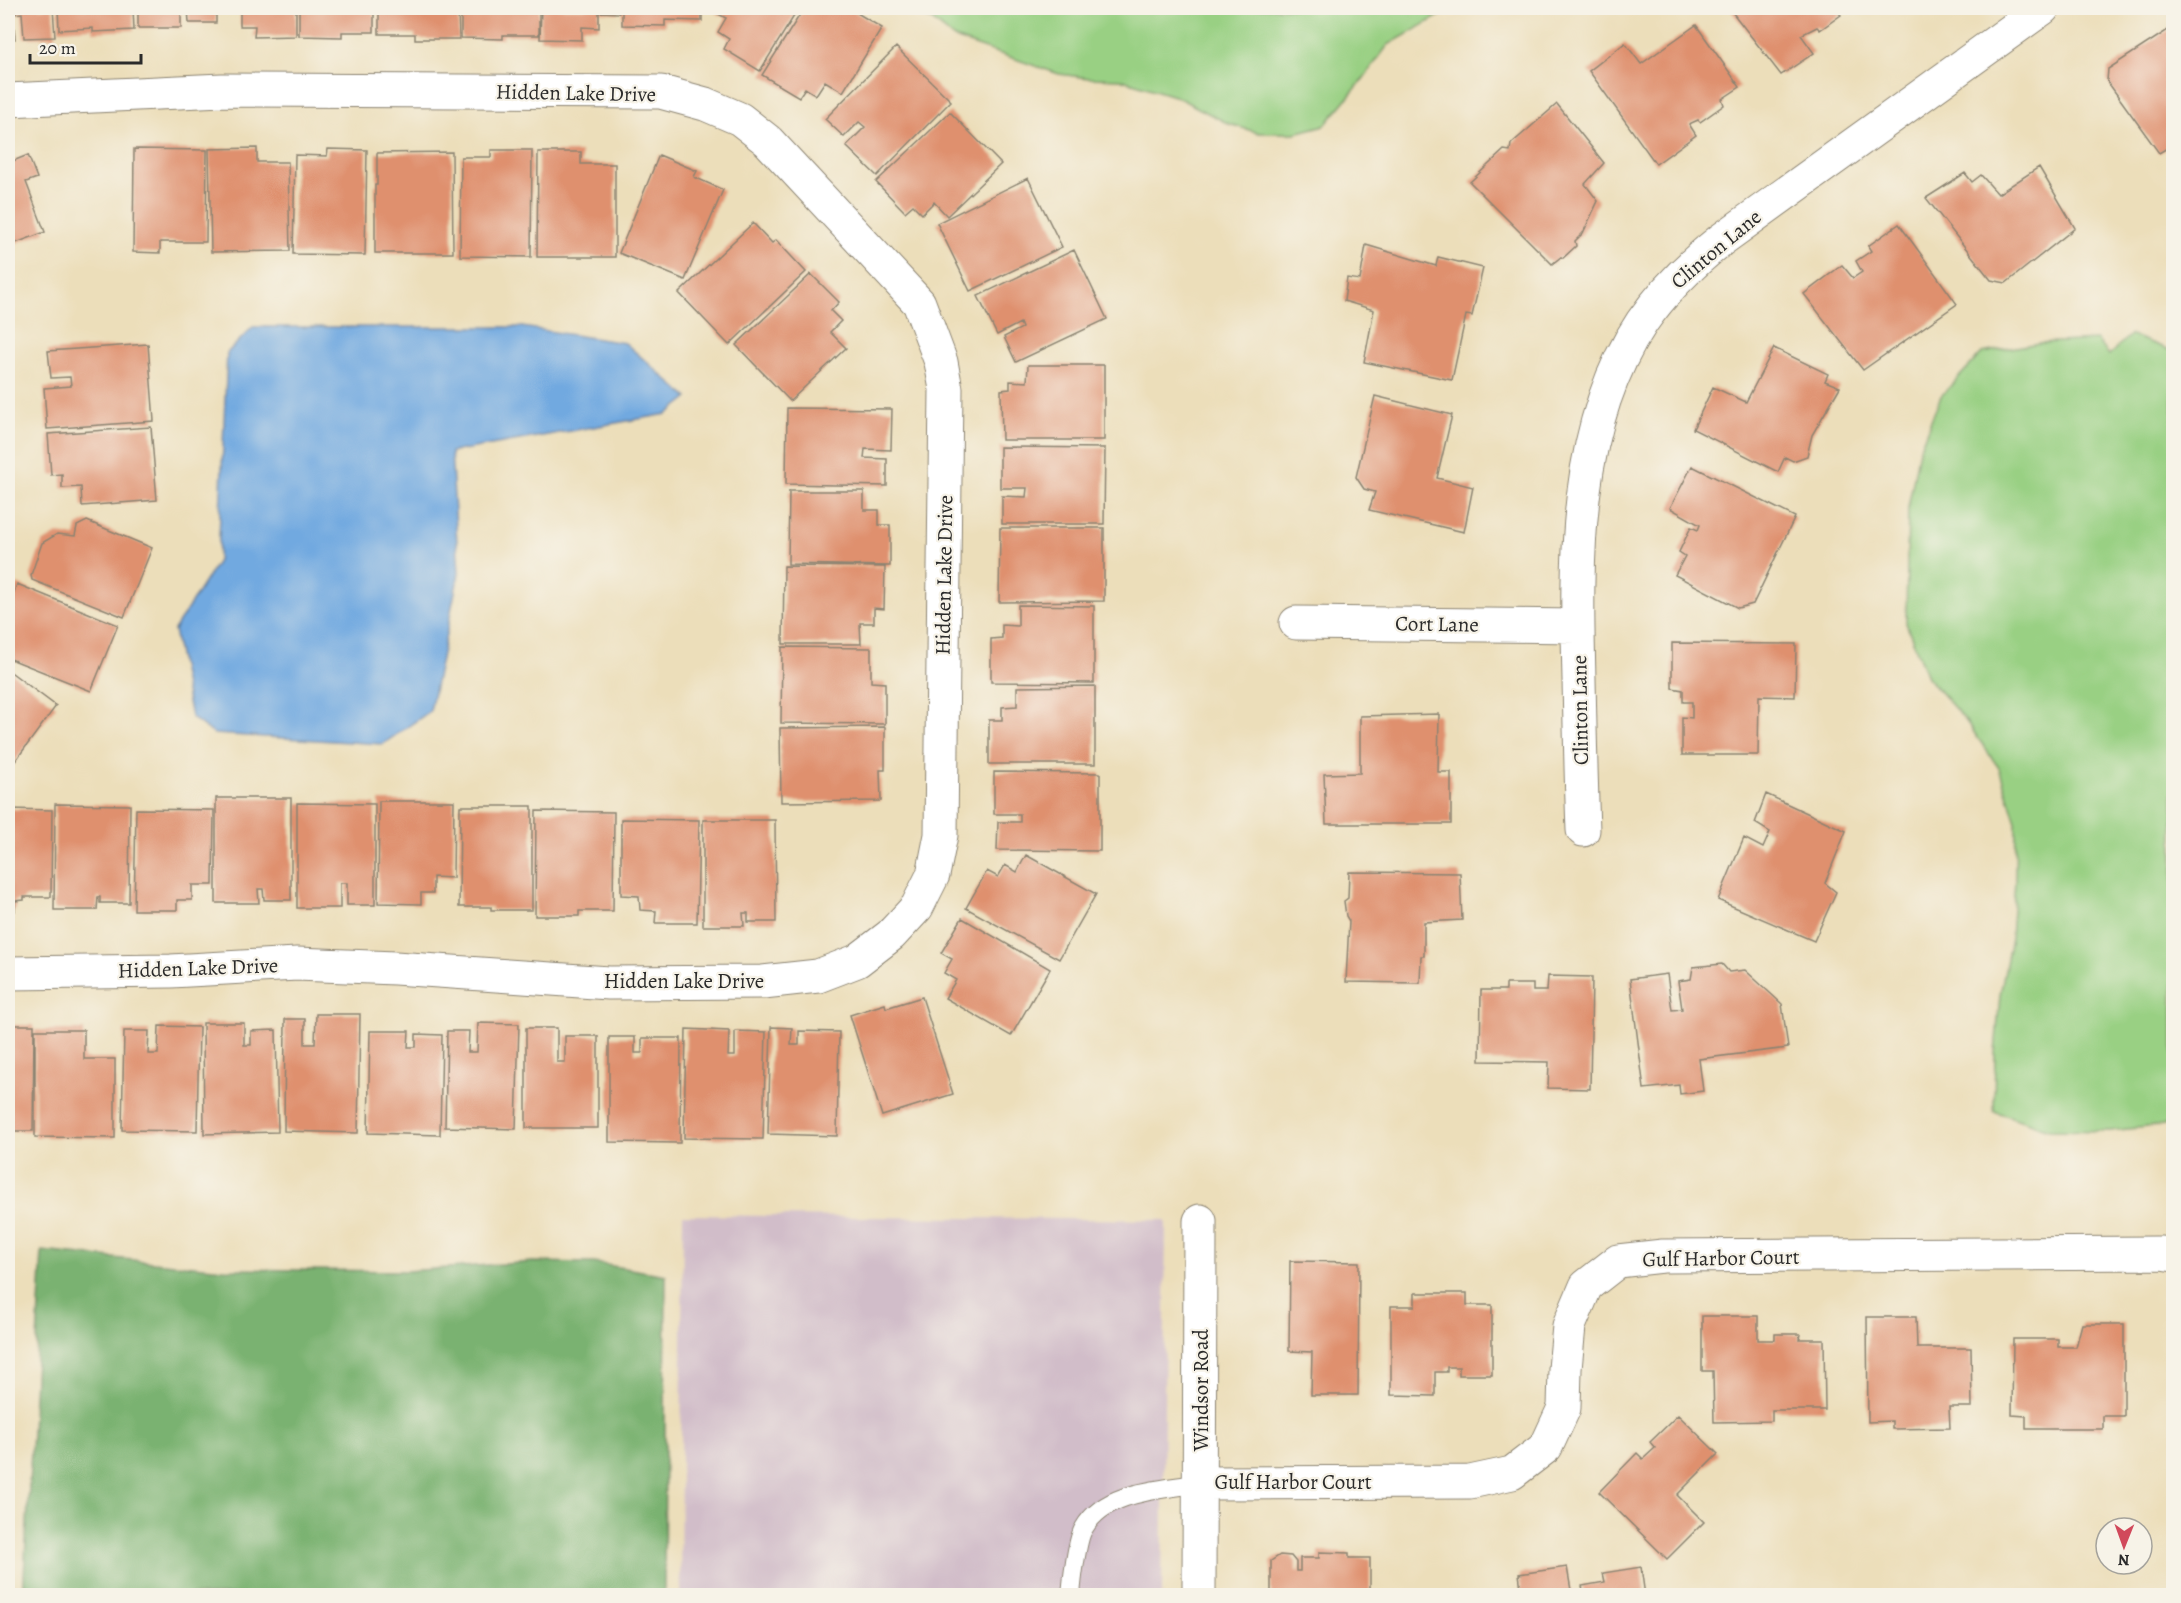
<svg xmlns="http://www.w3.org/2000/svg" width="2181" height="1603" font-family="Alegreya,serif">
<style>
.industrial{fill:#d1bdc9}
.green{fill:#99d083;stroke:#627e57;stroke-width:1.5}
.forest{fill:#7ab271;stroke:#526e4e;stroke-width:1.5}
.water{fill:#71a9e0;stroke:#4e6a86;stroke-width:1.5}
.building{fill:#df906e}
.lines{fill:none;stroke-linecap:round;stroke-linejoin:round}
.lane-casing{stroke:#8c8472;stroke-width:20}
.street-casing{stroke:#8c8472;stroke-width:35}
.lane{stroke:#fff;stroke-width:18}
.street{stroke:#fff;stroke-width:33}
.labels{text-anchor:middle;stroke-width:4.5;stroke-linejoin:round;paint-order:stroke}
.street-label{font-size:21px;fill:#2b2b2b;stroke:#f7f3e8}
</style>
<rect width="100%" height="100%" fill="#f7f3e8"/>
<filter id="ink" filterUnits="userSpaceOnUse"><feTurbulence type="fractalNoise" baseFrequency=".0167" numOctaves="2"/><feDisplacementMap in="SourceGraphic" scale="12" xChannelSelector="R" yChannelSelector="G"/><feConvolveMatrix kernelMatrix="1 2 1 2 8 2 1 2 1" color-interpolation-filters="sRGB"/></filter>
<filter id="wash" filterUnits="userSpaceOnUse"><feTurbulence type="fractalNoise" baseFrequency=".008" numOctaves="4" result="noise"/><feDisplacementMap in="SourceGraphic" scale="24" xChannelSelector="R" yChannelSelector="G"/><feGaussianBlur stdDeviation="1.35" result="paint"/><feColorMatrix in="noise" values="0 0 0 0 0 0 0 0 0 0 0 0 0 0 0 0 0 1.4 0 .05"/><feComposite in="paint" operator="in"/></filter>
<g filter="url(#wash)">
<rect width="100%" height="100%" fill="#ecdeba"/>
<path class="industrial" d="M683,1215L1166,1220L1162,1595L680,1596Z"/>
<path class="green" d="M899,8H1453L1388,45L1361,82L1325,125L1295,133H1259L1229,124L1177,97L1120,79L1089,78L1059,74L954,38L932,20Z
M2130,335L2173,351V1124L2110,1131L2049,1130L1994,1111L1995,1053L2000,995L2011,938L2015,881L2016,822L1999,768L1966,721L1927,677L1906,623L1908,508L1919,450L1941,396L1982,353L2039,343L2097,340L2109,355Z"/>
<path class="forest" d="M42,1251L224,1269L407,1271L532,1262L594,1263L666,1275L664,1595H23Z"/>
<path class="water" d="M253,327H522L625,343L688,398L667,414L451,452L459,573L430,711L383,744L214,734L191,717L174,630L218,561L227,353Z"/>
<g id="blocks">
<path class="building" d="M8,8H53L55,37L24,38L22,13L13,14L15,39H8Z
M58,8H133L134,30L93,32V28L59,30Z
M138,8H181V28H138Z
M188,8H216V23H189Z
M221,8H296V36L254,37L255,26H240V10H221Z
M299,8H374V32H342V37L299,36Z
M379,8H458L459,39H415V34H379Z
M461,8H539V35H503V39L461,38Z
M541,8H619V13L599,12V28L582,27V40L540,39Z
M622,8H702V21L665,20V26L622,25Z
M707,8H799L760,71L724,49L729,39L718,32L726,18Z
M804,8H849L882,28L843,92L825,81L816,95L805,88L799,97L762,75Z
M1729,8H1846L1839,13L1841,15L1820,30L1817,27L1801,35L1814,53L1781,75Z
M1696,25L1740,87L1722,99L1724,105L1700,122L1698,120L1689,124L1696,135L1656,164L1589,71L1625,43L1641,64Z
M2171,28L2174,31V144L2159,153L2107,81L2108,69Z
M896,47L951,101L877,176L846,146L865,127L859,122L844,137L825,119Z
M1557,104L1604,163L1585,184L1598,201L1583,233L1575,241L1576,246L1563,258L1561,257L1552,264L1470,182L1504,150L1510,151L1511,144Z
M950,112L1001,164L947,216L934,202L922,214L913,205L905,212L876,182Z
M257,148V162H288L290,251L211,252L209,149Z
M134,149L207,150L206,242H160V253L133,252Z
M328,149L367,150L365,255L293,254L295,155L327,156Z
M491,150H532L531,257L460,256L461,157H491Z
M452,152L453,253H375V185H377V153Z
M538,152H581V164H615V257H537Z
M28,155L37,178L26,182L45,232L8,246V163Z
M659,155L697,171L694,177L723,190L685,280L619,253Z
M2039,167L2075,228L2006,283L1991,280L1926,198L1965,173L1972,182L1981,175L1998,194Z
M1028,178L1062,247L970,291L937,223Z
M753,223L772,243L776,240L806,272L729,345L679,293Z
M1899,224L1957,304L1863,370L1804,294L1842,265L1853,278L1862,272L1856,261L1871,251L1868,246Z
M1366,245L1436,266L1438,257L1483,268L1472,316L1466,315L1452,380L1364,362L1374,310L1344,301L1347,278L1360,280Z
M1074,250L1107,319L1016,362L1004,337L1022,328L1020,323L997,335L978,296Z
M811,274L839,302L831,311L841,321L830,332L846,348L790,401L736,345Z
M148,344L154,421L47,429L44,388L71,386L70,377L51,378L48,351Z
M1774,348L1828,374L1825,381L1840,387L1812,435L1807,456L1793,461L1785,457L1778,472L1693,429L1713,387L1746,402Z
M1028,365H1104V440H1002L1001,390L1010,389V381L1027,382Z
M1375,396L1452,415L1437,478L1473,487L1464,532L1369,510L1375,492L1364,489L1356,477Z
M787,408L892,409L891,450L865,449L864,458L887,459V486L786,484Z
M151,427L157,500L82,506L81,487L62,488V474L51,475L48,434Z
M1000,447L1105,448L1104,524H1002V496L1026,497L1027,488H1000Z
M1692,466L1795,517L1753,604L1738,608L1675,575L1685,556L1679,552L1691,527L1698,530L1700,525L1670,508Z
M789,491H864V510H879V525H890V566L788,564Z
M87,521L152,548L124,617L32,580L31,575L42,543L57,534L75,536L77,526Z
M1000,528H1104V601L999,602Z
M784,566L885,567L884,609L874,608V623H860L861,644H783Z
M17,584L118,625L91,691L8,658V608Z
M1018,605L1094,606V683L991,682V639L1002,638V625L1018,626Z
M1672,643L1796,644L1795,697L1759,696L1758,755H1682V717L1692,718V702H1683V690L1672,688Z
M782,647L871,648V682L885,683V724L781,723Z
M8,670L56,706L13,764L8,759Z
M1095,686V764H989V720H1002V707L1017,706V687Z
M1439,714L1438,772H1451V824H1326L1324,774L1360,773V716Z
M885,727V770H880L881,801L781,802L780,728Z
M994,772L1100,773V851L997,850L998,822H1020V814H994Z
M1766,794L1846,831L1825,883L1836,892L1814,941L1718,900L1744,838L1763,848L1770,832L1755,823Z
M216,798H291V900H264L263,889H258L259,903H216Z
M379,801H454L453,878L433,877V893H421V904L378,903Z
M297,803L375,804V905H347V883H340V908H297Z
M55,804L130,805L129,903H100V897H98L97,910H54Z
M460,806H532V910H491V907H459Z
M8,809L52,810L51,897H24V900L15,901V911H8Z
M136,809L214,810L213,885H192V900H177V910H134Z
M536,811L614,812L613,911H579V916H535Z
M621,819L699,820L697,923H655L656,911L640,910L639,896L621,895Z
M703,820H775L776,922H748V913H743L744,926H703Z
M1026,855L1096,894L1059,959L966,908L987,871L998,877L1005,865L1017,872Z
M1349,872L1460,873L1462,920L1424,922V956H1421L1420,983L1346,982L1349,921L1346,916L1344,901L1348,898Z
M962,918L1050,969L1011,1036L945,998L956,980L944,973L952,959L941,953Z
M1722,964L1729,972L1745,970L1782,1004L1788,1048L1699,1059L1703,1091L1680,1094L1679,1085L1644,1089L1630,979L1667,974L1672,1010L1682,1009L1678,981L1691,979L1693,967Z
M1548,976L1592,977L1590,1089L1548,1088L1549,1062L1480,1061L1481,990H1506V984H1533V991H1547Z
M922,997L953,1094L882,1116L850,1015L885,1004L886,1008Z
M316,1014H360L358,1133L284,1131L285,1019H305V1044H315Z
M203,1023H244V1045H251V1031L276,1030L278,1132L204,1134Z
M478,1023L519,1024L516,1129L445,1127L447,1031H469L468,1052H477Z
M8,1025H34L33,1131H8Z
M159,1026L199,1027L197,1131L122,1130L124,1031H149L148,1054H158Z
M771,1027L792,1028L791,1045H799V1031L839,1032L837,1136L768,1134Z
M526,1028H557V1062H565V1036H598V1128H526Z
M686,1029L729,1031L728,1056H735V1031L766,1032L763,1139L684,1138Z
M35,1030H84V1059H115V1138L35,1137Z
M370,1031H409L408,1047H416V1034L442,1035L440,1135L368,1133Z
M609,1037H635V1053H642V1038H681L680,1143L609,1142Z
M1290,1261L1359,1262L1358,1395H1311L1312,1352L1289,1351Z
M1415,1293H1467V1305H1492V1375H1459V1367H1447V1372H1435V1396L1391,1395V1306H1415Z
M1702,1316H1758V1340H1775V1334H1800L1799,1339H1824L1825,1410H1772V1421L1714,1422L1713,1371H1702Z
M1867,1317H1916L1917,1348H1971L1972,1407H1949L1950,1428L1892,1429V1421L1868,1422Z
M2082,1324H2124V1416H2103V1429H2026V1416L2012,1415L2013,1339H2058V1347H2076Z
M1678,1415L1718,1454L1677,1495L1704,1522L1667,1559L1599,1492L1637,1453L1643,1459L1655,1448L1650,1442Z
M1319,1552L1349,1553V1558H1370V1596H1271V1561L1280,1555L1291,1556L1296,1562V1571H1300V1558H1319Z
M1567,1567L1572,1596H1522L1519,1574Z
M1641,1567L1645,1596H1579L1584,1593L1582,1586L1605,1582L1603,1573Z"/>
</g>
</g>
<g filter="url(#ink)">
<use href="#blocks" fill-opacity="0" stroke="#8c8472" stroke-width="1.5"/>
<g class="lines">
<defs>
<path id="lane" d="M1071,1596C1072,1582 1077,1538 1084,1528C1106,1490 1162,1490 1201,1483"/>
<path id="street" d="M8,100L222,90L661,92L705,104L740,119L768,141L919,303L941,362L946,389L941,835L933,875L917,907L891,935L857,961L818,976L763,982L609,983L395,968L297,964L171,971L8,973
M1296,623L1577,626
M1583,830C1581,779 1580,729 1579,679C1576,560 1573,425 1642,322C1664,290 1691,264 1721,240L2043,8
M1201,1483L1470,1482L1512,1473L1546,1447L1564,1408L1565,1369L1569,1326L1586,1286L1618,1261L1663,1256L2161,1253L2174,1255
M1199,1596L1200,1221"/>
</defs>
<use href="#lane" class="lane-casing"/>
<use href="#street" class="street-casing"/>
<use href="#lane" class="lane"/>
<use href="#street" class="street"/>
</g>
</g>
<g class="labels">
<g class="street-label">
<text transform="translate(576 93) rotate(1)" y="7">Hidden Lake Drive</text>
<text transform="translate(1716 249) rotate(-40)" y="7">Clinton Lane</text>
<text transform="translate(944 575) rotate(-89)" y="7">Hidden Lake Drive</text>
<text transform="translate(1437 624) rotate(1)" y="7">Cort Lane</text>
<text transform="translate(1580 710) rotate(-91)" y="7">Clinton Lane</text>
<text transform="translate(198 968) rotate(-2)" y="7">Hidden Lake Drive</text>
<text x="684" y="988">Hidden Lake Drive</text>
<text transform="translate(1721 1258) rotate(-1)" y="7">Gulf Harbor Court</text>
<text transform="translate(1201 1390) rotate(-90)" y="7">Windsor Road</text>
<text x="1293" y="1489">Gulf Harbor Court</text>
</g>
</g>
<rect width="2181" height="1603" fill="none" stroke="#f7f3e8" stroke-width="30"/>
<g transform="translate(2124 1546) rotate(181)"><circle r="28" fill="#f7f3e8" stroke="#a5a39c" stroke-width="1.5"/>
<path d="M0-4.5L10 22L0 15L-10 22Z" fill="#d1495b"/>
<text y="-9" font-size="16" font-weight="bold" text-anchor="middle" fill="#2b2b2b">N</text>
</g>
<path d="M30 54v9h111v-9" fill="none" stroke="#2b2b2b" stroke-width="3"/>
<text x="39" y="54" font-size="18" fill="#2b2b2b" stroke="#f7f3e8" stroke-width="4.5" paint-order="stroke">20 m</text>
</svg>
